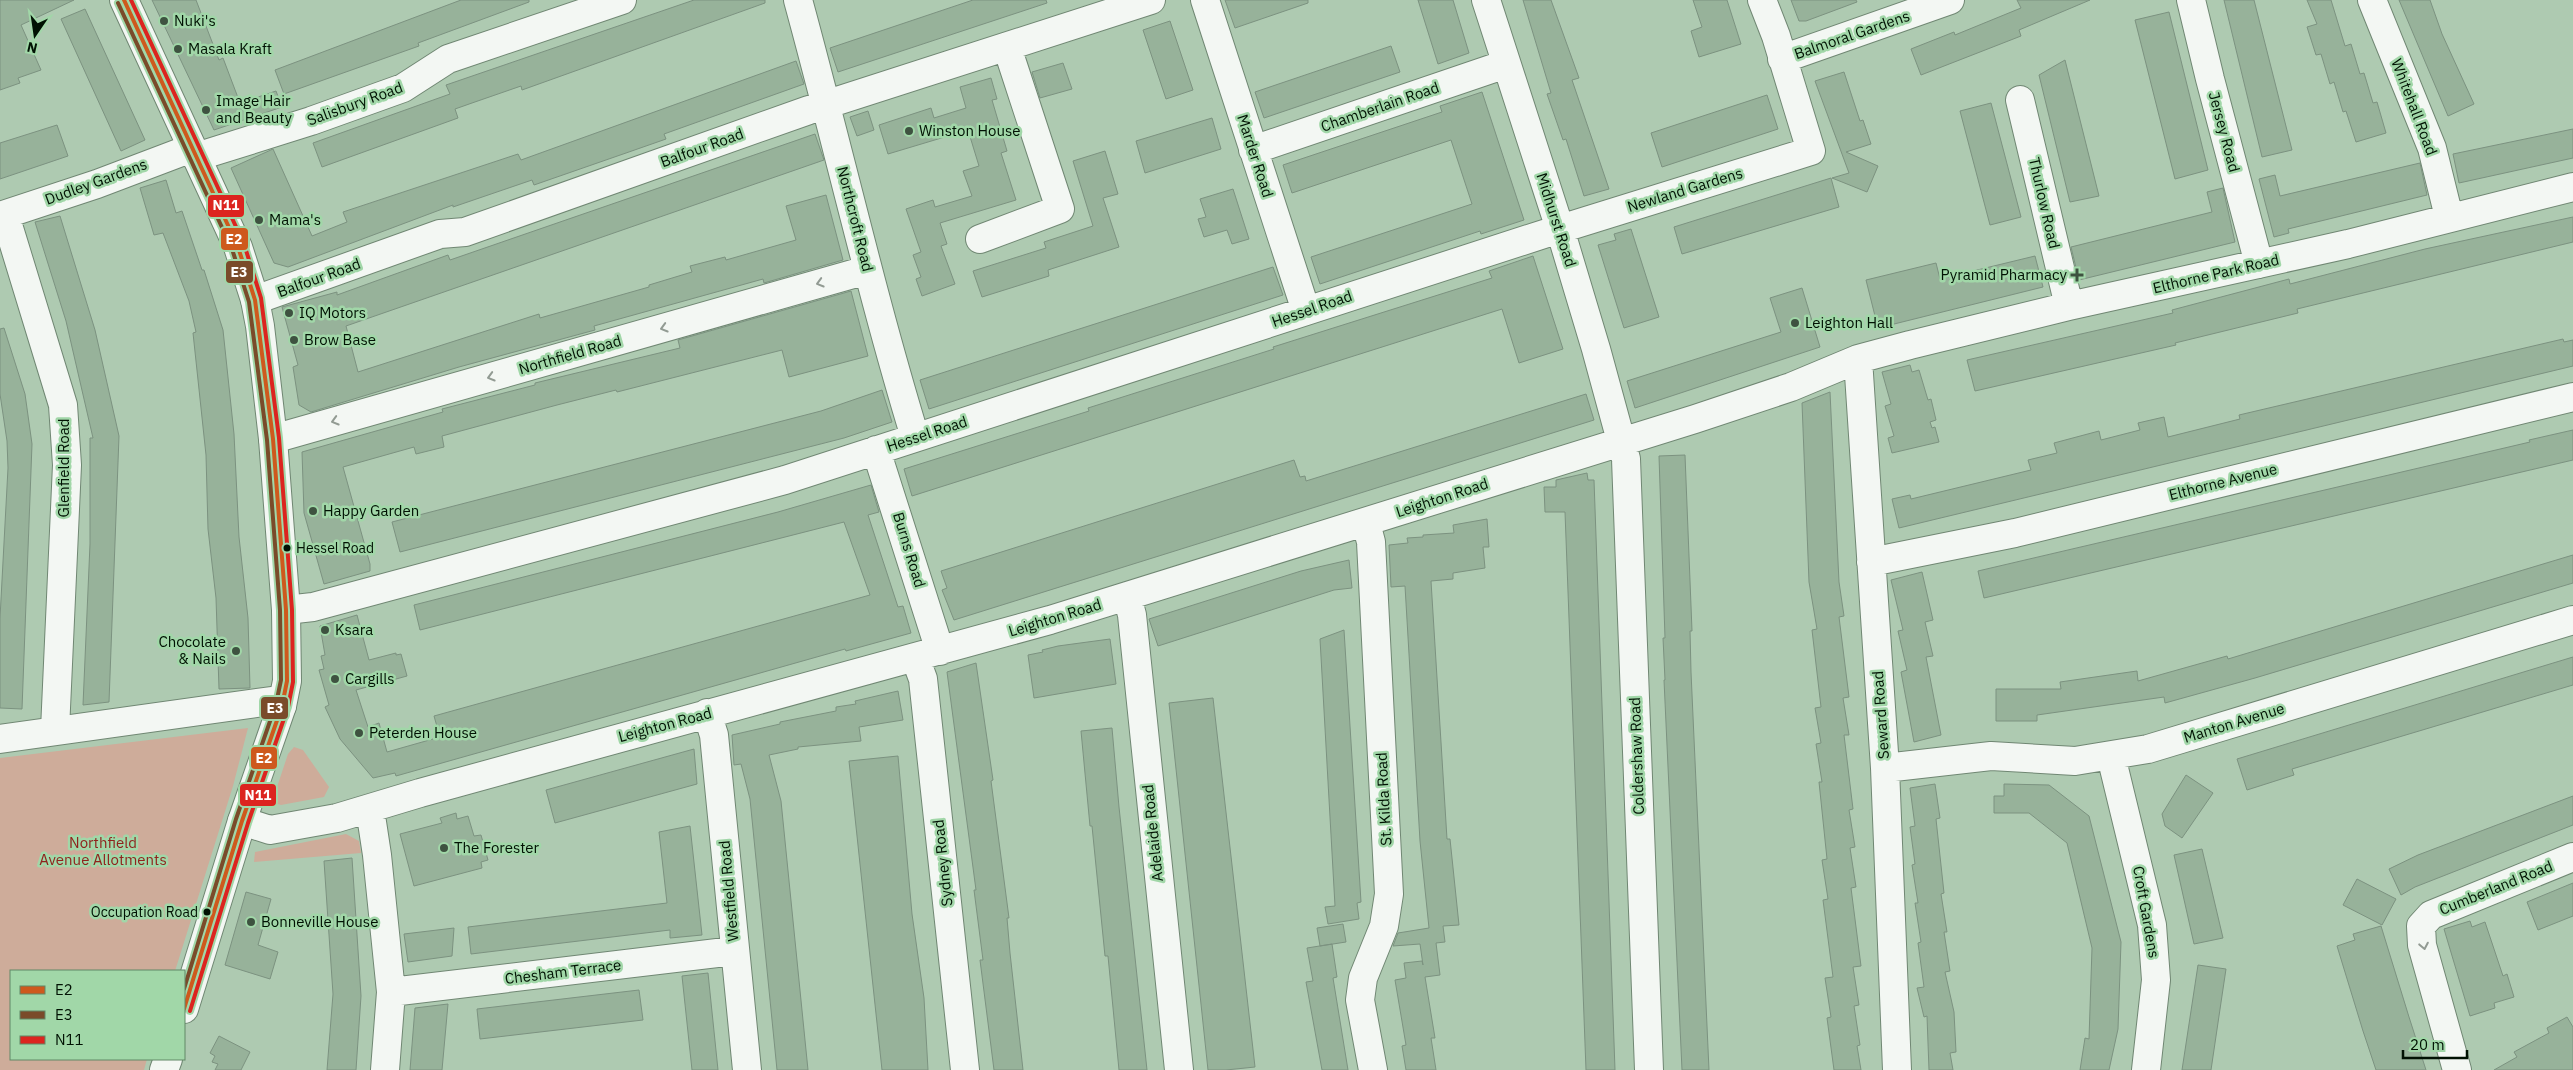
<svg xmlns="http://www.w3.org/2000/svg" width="2573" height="1070" font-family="'IBM Plex Sans',sans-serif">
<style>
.green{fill:#ceac9a}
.building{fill:#97b29a;stroke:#7c9280}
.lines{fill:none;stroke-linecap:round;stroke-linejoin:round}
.minor-casing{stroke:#708773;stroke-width:30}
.major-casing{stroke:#708773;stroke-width:30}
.minor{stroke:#f3f7f3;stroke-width:28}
.major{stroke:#f3f7f3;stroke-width:28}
.bus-1-casing{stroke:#a1d7a8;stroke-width:8}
.bus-2-casing{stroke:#a1d7a8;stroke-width:8}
.bus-3-casing{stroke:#a1d7a8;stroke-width:8}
.bus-1{stroke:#ce591d;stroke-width:4}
.bus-2{stroke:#7a4b2a;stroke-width:4}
.bus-3{stroke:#dc241f;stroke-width:4}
.oneway{stroke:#929b93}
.poi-dot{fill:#3e5240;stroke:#a1d7a8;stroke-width:2}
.bus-dot{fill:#011203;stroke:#a1d7a8;stroke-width:2}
.labels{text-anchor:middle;stroke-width:5;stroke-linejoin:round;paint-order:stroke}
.bus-label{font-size:14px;fill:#011203;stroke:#a1d7a8;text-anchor:start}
.poi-label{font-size:15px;fill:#011203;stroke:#a1d7a8;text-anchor:start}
.street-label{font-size:15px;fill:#011203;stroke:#a1d7a8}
.park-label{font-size:15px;fill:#8f231d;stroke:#a1d7a8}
.line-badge{stroke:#a1d7a8;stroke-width:2}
.badge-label{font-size:14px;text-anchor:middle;font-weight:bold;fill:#fff}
</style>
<rect width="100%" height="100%" fill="#aecab1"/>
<path class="green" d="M248,728L233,786L175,971H11V1059H147L144,1070H0V758Z
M294,747L303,750L329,787L324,797L281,805L275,803L274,796L288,754Z
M346,834L359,841L361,853L254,862L255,852Z"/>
<path class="building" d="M0,0H74L21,25L41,70L18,78L20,83L0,90Z
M152,0H196L219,60L223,58L240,103L276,91L282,107L214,130Z
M461,0H529V2L418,43L419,46L284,94L275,70Z
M694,0H765V3L522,90L521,86L472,103L455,109L458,118L322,167L313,143L450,94L446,85Z
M973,0H1046L1047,3L838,72L830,48Z
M1225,0H1308V3L1235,28Z
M1418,0H1453L1469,53L1438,64Z
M1523,0H1551L1579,78L1572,80L1609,189L1584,196L1566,139L1563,140L1547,94L1551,93Z
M1693,0H1727L1741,44L1699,57L1691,31L1702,27Z
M1791,0H1856L1857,2L1806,21H1799Z
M2017,0H2090L2019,30L2021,36L1921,75L1911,49L1954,32L1955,35L2021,8Z
M2224,0H2254L2292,150L2262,157Z
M2307,0H2331L2345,46L2351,44L2360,74L2364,73L2373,103L2377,102L2386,133L2356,142L2346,111L2343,112L2334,82L2330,84L2321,54L2316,55L2307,27L2317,24Z
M2399,0H2430L2442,34L2474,104L2448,116Z
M85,9L145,140L121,151L61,19Z
M2169,12L2208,170L2175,179L2135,20Z
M1170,21L1193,90L1166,99L1143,30Z
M1391,46L1400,72L1264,118L1255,92Z
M2065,60L2099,196L2070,202L2039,75Z
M796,61L804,84L664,134L666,139L626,153L534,185L532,180L453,207V205L288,267L274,263L231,168L273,149L312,236L347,222L343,212L518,154L521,160Z
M1063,63L1072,89L1040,98L1032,72Z
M1844,72L1860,121L1863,120L1871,144L1846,152L1878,166L1867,192L1832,178L1849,173L1815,81Z
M991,78L997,99L992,100L1007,151L1001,153L1016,200L940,223L947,244L941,246L955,284L922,296L916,279L921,277L913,255L921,252L906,209L933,200L935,207L972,196L963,171L979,166L968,130L888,154L879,125L931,108L934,118L966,108L960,87Z
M1482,92L1524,220L1481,234L1480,231L1320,284L1311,257L1472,204L1451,140L1292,193L1283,165L1442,112L1440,106Z
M1767,95L1778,129L1662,167L1651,133Z
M1991,103L2021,217L1990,225L1960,111Z
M868,111L874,130L857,136L850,117Z
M1212,118L1221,149L1145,173L1136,141Z
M57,125L68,156L0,179V143Z
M2573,129V158L2459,183L2453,154Z
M815,134L824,160L346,326L358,372L539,314L540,318L649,287V285L692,272L690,266L725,257L726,260L796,240L786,206L826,195L843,260L764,283L763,279L594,326L595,330L459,367L311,412L299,405L293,367L298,365L282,307L337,292V295L448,255L450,260Z
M1105,151L1118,194L1103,198L1119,247L1048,270L1049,276L982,297L973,271L1046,248L1044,242L1093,226L1073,161Z
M2420,163L2427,195L2288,229L2289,233L2274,237L2259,179L2275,175L2280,196Z
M1831,178L1839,207L1682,254L1674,227Z
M166,180L176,213L182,211L202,270H204L223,330L234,434L239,537L248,618L250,688L219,689L216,598L208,529L206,455L193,333L196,332L189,301L163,233L154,235L140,188Z
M2223,188L2235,242L2079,280L2071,247L2212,212L2207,192Z
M1233,189L1249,239L1232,244L1227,230L1204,237L1198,219L1206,217L1200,199Z
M60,216L95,330L119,436L109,702L83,705L90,544V438H93L66,321L35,222Z
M2573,217V242L2297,309L2298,313L2175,343L2176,345L1975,391L1967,360L2173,313L2172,310L2289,279L2290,284L2425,249Z
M1631,229L1659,317L1624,328L1598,245L1616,240L1614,234Z
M1533,256L1563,349L1519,363L1502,309L912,496L904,469L1089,411L1088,408L1274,349L1273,347L1492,278L1489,271Z
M2035,256L2043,287L1878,328L1866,280L1936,263L1940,279Z
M1273,267L1283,295L929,409L920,380Z
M1802,288L1820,347L1635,408L1627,381L1781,332L1770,298Z
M851,291L868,356L789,377L782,350L617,392L616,390L557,405L442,436L444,447L416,454L414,447L343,467L370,564V571L324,584L304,513L302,452L443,412L442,409L535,385V383L680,348L678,340Z
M4,328L25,394L32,444L22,709L0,708V618L8,468L7,441L0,394V329Z
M2563,339L2564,342L2573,340V366L1899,528L1892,499L1910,495L1911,499L2031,470L2028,460L2057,453L2054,443L2099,431L2101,440L2140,430L2138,423L2164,417L2168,437L2240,419L2239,415Z
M1910,365L1912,372L1919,370L1928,400L1931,399L1936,420L1930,422L1932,428L1935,427L1939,442L1892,453L1888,438L1894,436L1885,406L1891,404L1882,372Z
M882,390L892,422L844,438L400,552L392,522L821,411Z
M1830,392L1839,582L1844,616L1839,617L1849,697L1843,698L1849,735H1844L1853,809L1849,810L1855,847L1850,848L1856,887L1851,888L1861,966L1853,967L1859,1005L1854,1006L1860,1045L1857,1046L1861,1070H1834L1827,1018L1831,1017L1825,978L1833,977L1823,900L1828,899L1822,860L1827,859L1819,782H1822L1816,744L1821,743L1815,708L1821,707L1812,630L1817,629L1809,582L1802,403Z
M1586,394L1594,420L954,620L942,590L947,588L941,571L1294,460L1300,477L1305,476L1306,481Z
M2573,430V460L1984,598L1978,571L2513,446L2530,442L2529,440Z
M1685,455L1692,631H1690L1691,672L1709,1070H1682L1664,680H1665L1663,638H1665L1659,456Z
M1587,473L1588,480H1594L1615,1070H1586L1565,512H1545L1544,487H1556V480Z
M871,485L879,512L868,515L898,607L903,606L911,633L846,651L845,649L396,776L395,773L373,778L340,739L325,707L329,705L319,670L324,669L321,656L325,655L320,626L357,615L369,660L396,653V655L401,654L407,676L356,690L368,727L379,723L387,752L440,737L434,716L870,595L844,522L420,630L414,605L778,512Z
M1487,519L1489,547H1483L1485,568L1453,573V579L1431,581L1447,839H1450L1459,925L1443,926L1445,942L1436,943L1440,975L1425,977L1435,1038H1431L1436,1070H1406L1402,1046L1406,1045L1395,980L1406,978L1404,963L1422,961L1423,965L1420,944L1393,946L1398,933L1429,928L1420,841L1405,586L1391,587L1389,545L1408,543L1407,538L1423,537V535L1454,533L1453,525Z
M2573,555V583L2255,678L2165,703L2164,697L2037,715V721H1996V689H2061L2060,682L2137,671L2138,681L2227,656L2228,659Z
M1349,560L1352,588L1334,590L1158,646L1149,619L1301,571Z
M1922,572L1933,620L1925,622L1933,656L1926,657L1941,735L1914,742L1901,672L1907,670L1898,631L1903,630L1891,580Z
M1344,630L1361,902L1357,903L1359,919L1328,924L1325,907L1335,906L1320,639Z
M1110,639L1116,684L1034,698L1028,655L1043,652L1042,650L1058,646Z
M2573,657V685L2292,769L2294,775L2247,790L2237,759Z
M976,663L993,780L991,781L1009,918H1007L1010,953L1023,1070H994L980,960H983L974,890H976L947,672Z
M898,691L903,720L859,727L861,741L798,747V749L769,755L781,801L808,1070H777L750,799L741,764L734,765L732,735L780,724V722L836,711V707L856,704L855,701Z
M1213,698L1255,1067L1226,1070H1208L1169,703Z
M1112,728L1119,807L1147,1070H1119L1108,956H1105L1092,826H1090L1081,731Z
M694,749L697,784L555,823L546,790Z
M898,756L912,914L924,998L928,1070H882L849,761Z
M2186,775L2213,793L2182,838L2165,826L2162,814Z
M1935,784L1940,818L1936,819L1944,893L1941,894L1947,932H1944L1950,971L1945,972L1954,1012L1956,1052L1950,1053L1953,1070H1929L1927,1016L1924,1017L1917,988L1924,987L1918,943L1921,942L1915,903H1918L1912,865L1915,864L1910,827L1915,826L1910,788Z
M2004,784L2049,785L2089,816L2121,942L2118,1029L2109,1070H2080L2085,1038L2089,1039L2092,948L2067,843L2029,813H1994V796H2004Z
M2573,796V825L2415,887L2401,895L2389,869L2418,855Z
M456,813L457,819L468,816L474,836L481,835L488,860L481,862L482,868L414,886L400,834L442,823L440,818Z
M690,826L702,935L670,938V930L471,954L468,927L667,903L659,832Z
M2202,849L2223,938L2194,944L2174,855Z
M352,858L361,996L356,1070H327L333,994L324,861Z
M2357,879L2396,899L2382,925L2343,905Z
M2573,883V916L2538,930L2527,902Z
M246,892L271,899L258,945L278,952L270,979L225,965Z
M2470,921L2472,927L2485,922L2503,976L2507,974L2514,997L2494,1003L2495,1008L2470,1016L2444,929Z
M1343,924L1346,942L1320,946L1317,928Z
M2381,926L2409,1017L2426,1070H2376L2363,1031L2337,946L2355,940L2353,934Z
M454,928L452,956L408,962L404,934Z
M1332,944L1337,977L1333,978L1348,1070H1322L1306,982L1313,981L1307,948Z
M2198,965L2226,969L2223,989L2211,1070H2182Z
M708,973L718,1070H692L682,976Z
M639,990L643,1020L480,1039L477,1009Z
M448,1004L442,1070H410L415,1008Z
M2567,1017L2573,1027V1070H2494L2517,1057L2514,1052L2549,1033L2547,1028Z
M219,1036L250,1052L241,1070H215L218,1064L212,1062L215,1056L210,1053Z"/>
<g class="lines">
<defs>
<path id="minor" d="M798,0C838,146 871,293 915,437
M1205,0L1306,311
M1486,0L1560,229L1596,349L1626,459L1649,1070
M2191,0L2210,79L2259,264
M2372,0L2432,148L2449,217
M1782,59L1950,0
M2020,100L2069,306
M1253,150L1506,64
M196,157L311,121L403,88L448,59L622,0
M5,215L63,405L67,465L55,730
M0,216L97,184L192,148
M980,239L1060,209L1007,47
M255,300L440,234L465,232L809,110L1151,0
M1858,359L1885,768L1897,1070
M273,439L867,270
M876,450L940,651
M1366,523L1371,542L1389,894L1384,926L1363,978L1360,1000L1373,1070
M1871,562L2015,533L2573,397
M1127,596L1132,615L1179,1070
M286,610L313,607L785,480L1544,234L1811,151L1776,36L1762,0
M915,657L923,679L965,1070
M707,713L714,735L747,1070
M0,739L271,701L282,706
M2111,756L2152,925L2156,980L2146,1070
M1885,768L1991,756L2075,761L2148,749L2573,620
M370,809L377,855L391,992L385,1070
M242,821L270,830L337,818L420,793L1050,620L1695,419L1791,387L1858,359L1910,345L2069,306L2348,244L2573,187
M391,992L734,951
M2457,1070L2422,945L2421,926L2431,915L2573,857"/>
<path id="major" d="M124,0L238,247L255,300L260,326L273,439L286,610L287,681L282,706L242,821L184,1009
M164,1070L168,1059"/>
</defs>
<use href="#minor" class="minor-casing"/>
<use href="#major" class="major-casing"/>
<use href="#minor" class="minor"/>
<use href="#major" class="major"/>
<defs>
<path id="bus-1" d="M124,0L238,247L255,300L273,439L286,610L287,681L282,706L242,821L184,1009"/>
<path id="bus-2" d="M118,3L232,249L249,302L267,440L280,610L281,680L276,704L236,819L184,989"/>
<path id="bus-3" d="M131,0L244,244L261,298L279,438L292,610L293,682L288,707L248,823L190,1011"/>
</defs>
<use href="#bus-1" class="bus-1-casing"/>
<use href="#bus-2" class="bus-2-casing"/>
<use href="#bus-3" class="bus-3-casing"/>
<use href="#bus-1" class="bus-1"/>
<use href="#bus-2" class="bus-2"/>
<use href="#bus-3" class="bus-3"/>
</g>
<defs><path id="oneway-chevron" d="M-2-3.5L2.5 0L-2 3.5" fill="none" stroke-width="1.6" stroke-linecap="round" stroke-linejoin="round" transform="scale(1.25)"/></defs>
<g class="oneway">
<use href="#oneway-chevron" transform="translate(820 283) rotate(164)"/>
<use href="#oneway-chevron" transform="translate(664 328) rotate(164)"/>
<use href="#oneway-chevron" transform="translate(491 377) rotate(164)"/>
<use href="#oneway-chevron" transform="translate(335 421) rotate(164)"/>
<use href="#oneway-chevron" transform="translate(2424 946) rotate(79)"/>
</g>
<g class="poi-dot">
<circle cx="164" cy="21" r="5"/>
<circle cx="178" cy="49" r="5"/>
<circle cx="206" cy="110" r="5"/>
<circle cx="909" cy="131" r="5"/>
<circle cx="259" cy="220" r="5"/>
<path d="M2074.5 267.5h5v5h5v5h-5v5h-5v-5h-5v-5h5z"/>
<circle cx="289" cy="313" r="5"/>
<circle cx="1795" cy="323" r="5"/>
<circle cx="294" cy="340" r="5"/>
<circle cx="313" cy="511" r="5"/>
<circle cx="325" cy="630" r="5"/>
<circle cx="236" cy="651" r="5"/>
<circle cx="335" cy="679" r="5"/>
<circle cx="359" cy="733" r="5"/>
<circle cx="444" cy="848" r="5"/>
<circle cx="251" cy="922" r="5"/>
</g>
<g class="bus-dot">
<circle cx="287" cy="548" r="4.5"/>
<circle cx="207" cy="912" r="4.5"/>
</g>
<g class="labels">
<g class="bus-label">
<text x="296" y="553">Hessel Road</text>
<text x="198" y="917" text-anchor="end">Occupation Road</text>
</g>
<g class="poi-label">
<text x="174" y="26">Nuki's</text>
<text x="188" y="54">Masala Kraft</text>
<text x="216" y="106">Image Hair<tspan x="216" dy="17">and Beauty</tspan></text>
<text x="919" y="136">Winston House</text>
<text x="269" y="225">Mama's</text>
<text x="2067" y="280" text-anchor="end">Pyramid Pharmacy</text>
<text x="299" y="318">IQ Motors</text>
<text x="1805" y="328">Leighton Hall</text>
<text x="304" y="345">Brow Base</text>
<text x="323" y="516">Happy Garden</text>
<text x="335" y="635">Ksara</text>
<text x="226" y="647" text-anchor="end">Chocolate<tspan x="226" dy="17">&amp; Nails</tspan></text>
<text x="345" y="684">Cargills</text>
<text x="369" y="738">Peterden House</text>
<text x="454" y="853">The Forester</text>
<text x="261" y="927">Bonneville House</text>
</g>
<g class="street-label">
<text transform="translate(1852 35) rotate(-19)" y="5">Balmoral Gardens</text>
<text transform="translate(355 104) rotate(-20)" y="5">Salisbury Road</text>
<text transform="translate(1380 107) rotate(-19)" y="5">Chamberlain Road</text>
<text transform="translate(2414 107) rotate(69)" y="5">Whitehall Road</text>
<text transform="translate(2224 132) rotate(75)" y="5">Jersey Road</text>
<text transform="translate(702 148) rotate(-20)" y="5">Balfour Road</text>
<text transform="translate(1255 156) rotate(72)" y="5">Marder Road</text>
<text transform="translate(96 182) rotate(-20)" y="5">Dudley Gardens</text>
<text transform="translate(1685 190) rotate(-17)" y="5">Newland Gardens</text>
<text transform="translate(2044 203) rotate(77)" y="5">Thurlow Road</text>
<text transform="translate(855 219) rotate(76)" y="5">Northcroft Road</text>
<text transform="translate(1556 220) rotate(72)" y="5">Midhurst Road</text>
<text transform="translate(2216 274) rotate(-13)" y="5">Elthorne Park Road</text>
<text transform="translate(319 278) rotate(-20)" y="5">Balfour Road</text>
<text transform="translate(1312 309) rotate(-19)" y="5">Hessel Road</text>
<text transform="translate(570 355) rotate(-16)" y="5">Northfield Road</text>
<text transform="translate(927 434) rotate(-18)" y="5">Hessel Road</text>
<text transform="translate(64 468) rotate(-90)" y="5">Glenfield Road</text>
<text transform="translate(2223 482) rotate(-14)" y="5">Elthorne Avenue</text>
<text transform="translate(1442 498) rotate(-18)" y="5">Leighton Road</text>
<text transform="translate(909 550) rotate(73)" y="5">Burns Road</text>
<text transform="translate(1055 618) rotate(-17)" y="5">Leighton Road</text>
<text transform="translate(1881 715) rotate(-94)" y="5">Seward Road</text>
<text transform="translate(2234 723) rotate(-17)" y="5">Manton Avenue</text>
<text transform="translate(665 725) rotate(-15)" y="5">Leighton Road</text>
<text transform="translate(1637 756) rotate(-92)" y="5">Coldershaw Road</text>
<text transform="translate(1384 799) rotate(-93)" y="5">St. Kilda Road</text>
<text transform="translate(1153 833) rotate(-96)" y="5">Adelaide Road</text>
<text transform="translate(943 863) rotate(-96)" y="5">Sydney Road</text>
<text transform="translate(2496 888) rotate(-22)" y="5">Cumberland Road</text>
<text transform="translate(729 891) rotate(-95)" y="5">Westfield Road</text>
<text transform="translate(2146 912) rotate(80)" y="5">Croft Gardens</text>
<text transform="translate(563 972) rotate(-7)" y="5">Chesham Terrace</text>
</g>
<g class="park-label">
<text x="103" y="848">Northfield<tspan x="103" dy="17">Avenue Allotments</tspan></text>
</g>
</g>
<g class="line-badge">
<rect x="207" y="194" width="38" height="24" rx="5" fill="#dc241f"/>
<rect x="220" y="227" width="29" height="24" rx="5" fill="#ce591d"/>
<rect x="225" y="260" width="29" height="24" rx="5" fill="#7a4b2a"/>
<rect x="260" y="696" width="29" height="24" rx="5" fill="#7a4b2a"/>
<rect x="250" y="746" width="28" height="24" rx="5" fill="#ce591d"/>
<rect x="239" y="783" width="38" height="24" rx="5" fill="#dc241f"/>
</g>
<g class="badge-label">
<text x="226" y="210">N11</text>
<text x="234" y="244">E2</text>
<text x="239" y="277">E3</text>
<text x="275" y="713">E3</text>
<text x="264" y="763">E2</text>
<text x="258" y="800">N11</text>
</g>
<rect x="10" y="970" width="175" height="90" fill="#a1d7a8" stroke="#618866"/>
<rect x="20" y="986" width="25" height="8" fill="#ce591d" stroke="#618866"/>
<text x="55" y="995" font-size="15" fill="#011203">E2</text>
<rect x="20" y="1011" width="25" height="8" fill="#7a4b2a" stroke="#618866"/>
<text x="55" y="1020" font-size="15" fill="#011203">E3</text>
<rect x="20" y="1036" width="25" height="8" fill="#dc241f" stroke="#618866"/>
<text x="55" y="1045" font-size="15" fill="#011203">N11</text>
<g transform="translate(35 35) rotate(193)" stroke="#a1d7a8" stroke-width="4" paint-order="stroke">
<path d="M0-4L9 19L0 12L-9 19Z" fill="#011203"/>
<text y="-8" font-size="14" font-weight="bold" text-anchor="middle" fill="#011203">N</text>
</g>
<path d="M2403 1050v8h64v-8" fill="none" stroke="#011203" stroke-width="2.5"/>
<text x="2410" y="1050" font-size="15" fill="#011203" stroke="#a1d7a8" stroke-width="4" paint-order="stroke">20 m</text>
</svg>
